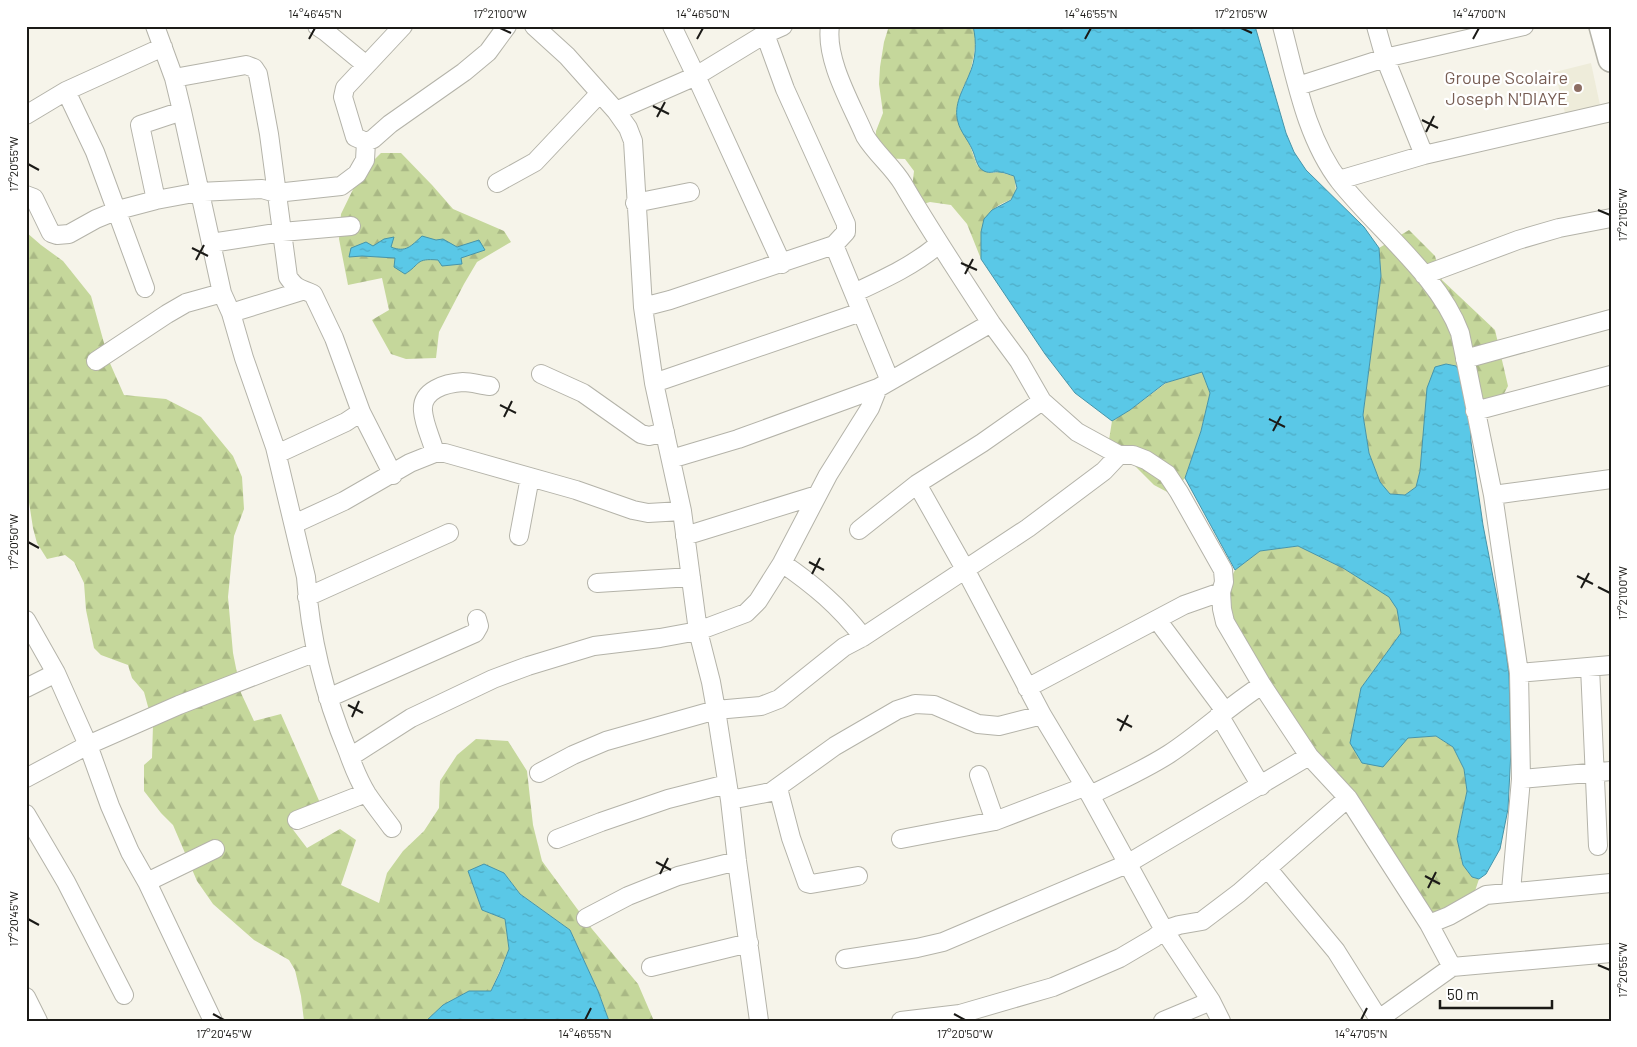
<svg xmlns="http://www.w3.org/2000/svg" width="1637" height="1047" font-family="Barlow,sans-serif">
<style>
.built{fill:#eeecda}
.forest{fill:url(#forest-firs)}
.water{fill:url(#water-ripples);stroke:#4794a9}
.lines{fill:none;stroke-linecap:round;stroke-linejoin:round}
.street-casing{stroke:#b4b3a9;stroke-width:20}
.secondary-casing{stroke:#b4b3a9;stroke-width:28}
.street{stroke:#fff;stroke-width:18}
.secondary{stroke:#fff;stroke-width:25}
.ticks{fill:none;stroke:#1b1a17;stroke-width:2}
.education-dot{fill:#8d6e63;stroke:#fff;stroke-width:2}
.labels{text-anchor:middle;stroke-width:4.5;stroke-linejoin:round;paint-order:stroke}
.education-label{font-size:18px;fill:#785e54;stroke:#fff;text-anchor:end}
.neatline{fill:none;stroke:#1b1a17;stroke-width:2}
.ticks-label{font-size:12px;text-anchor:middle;fill:#1b1a17}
</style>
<defs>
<pattern id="forest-firs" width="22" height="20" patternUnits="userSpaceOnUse" patternTransform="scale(1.25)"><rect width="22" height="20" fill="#c5d79b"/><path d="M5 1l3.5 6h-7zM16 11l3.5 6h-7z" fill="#a9b885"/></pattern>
<pattern id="water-ripples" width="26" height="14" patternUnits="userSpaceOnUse" patternTransform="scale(1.25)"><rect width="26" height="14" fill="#5ac8e7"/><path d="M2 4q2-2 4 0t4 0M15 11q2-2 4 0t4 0" fill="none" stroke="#4eabc5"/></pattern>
</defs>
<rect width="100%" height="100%" fill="#f6f4ea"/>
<path class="built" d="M1591,63L1600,105L1565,113L1555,72Z"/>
<path class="forest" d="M889,26H973L976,37L974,55L970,73L961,92L958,123L968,140L977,165L989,173L999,172L1014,176C1021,206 1005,197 992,211C979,225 981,241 981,259L967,224L951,205L930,202L913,207L911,197L914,171L905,159L875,158L876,131L883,113L879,84L880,67L884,42Z
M381,153H401L432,185L453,209L504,231L511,242L477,262L464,284L439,332L436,358L406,359L391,354L372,320L389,310L382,278L348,285L339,239L341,214L361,173Z
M1409,230L1435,256L1442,280L1495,330L1508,386L1496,409L1470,417L1463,377L1456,366L1446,364L1422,452L1420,471L1416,487L1405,495L1390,494L1380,482L1369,453L1363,415L1381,276L1379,248Z
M26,232L41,245L63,261L91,296L109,361L124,395L166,399L201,417L233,456L242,477L244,509L234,536L228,597L233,653L241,693L254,721L281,714L324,812L291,827L307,848L340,829L356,840L341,885L379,903L387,873L403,851L424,831L439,808L440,781L457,755L476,739L508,741L527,771L533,825L542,861L592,929L638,984L654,1021H609L598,991L570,930L520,894L504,873L468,871L482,910L505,919L509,949L491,991H469L443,1005L426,1021H304L301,996L295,970L289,960L254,940L213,904L197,881L173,825L161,813L144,791V765L152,758L153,725L144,692L132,678L128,665L101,655L94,648L86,610L84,583L74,562L65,555L47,559L37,543L33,528L26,483Z
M1202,371L1210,393L1201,431L1185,478L1171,494L1154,485L1109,440L1112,421L1130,410L1166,383Z
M1298,546L1343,568L1389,596L1397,609L1401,633L1361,688L1408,738L1436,736L1453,747L1464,769L1467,791L1457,839L1463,865L1472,877L1479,879L1472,900L1422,922L1335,790L1234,651L1224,592L1235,570L1260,551Z"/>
<path class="water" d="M973,26H1255L1286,133L1294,152L1306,170L1364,227L1379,248L1381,276L1363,415L1369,453L1380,482L1390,494L1405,495L1416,487L1420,471L1427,388L1435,367L1446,364L1456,366L1463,377L1470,417L1471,442L1483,525L1503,629L1509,675L1511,750L1508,809L1500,849L1486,874L1479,879L1472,877L1463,865L1457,839L1467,791L1464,769L1453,747L1436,736L1408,738L1383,767L1362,763L1350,743L1361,688L1401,633L1397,609L1389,597L1343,568L1298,546L1260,551L1235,570L1185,478L1201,431L1210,393L1202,372L1165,383L1130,410L1112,421L1075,393L1045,354L981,259V232L984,219L992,210L1011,200L1017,188L1014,176C1010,175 1004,172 999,172C994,171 990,174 984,171C976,167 976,157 972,149C968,140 960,131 958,122C953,105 963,90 969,75C976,60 977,42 973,26Z
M422,236L436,240L443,239L457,247L479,240L485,250L461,258L462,264L442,266L438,260C415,258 421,264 405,274L394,267L395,258L362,256L349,257L351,248L366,242L373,246L384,239L394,237L391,247C406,253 411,246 422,236Z
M484,864L504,873L520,894L570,930L598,991L609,1021H426L443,1005L469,991H491L500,972L509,949L505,919L482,910L468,871Z"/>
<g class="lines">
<defs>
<path id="street" d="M155,26L174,78L182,111L222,293L231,313L244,358L275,447L306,577C310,637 325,697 348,752C353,766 359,781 367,794C375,806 384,817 392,828
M317,26L326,32L366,65
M403,26L345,88L343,97L355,137L366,142L373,139L390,124L464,72L488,52L507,26
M534,26L567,56L616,111L628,128L633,141L643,307L654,383L682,511L698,631L711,682L716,710L730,800L737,861L759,1021
M672,26L696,76L782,264
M1282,26C1296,79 1306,138 1340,182C1378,230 1439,276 1460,333L1493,495L1519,673L1521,779L1511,891
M1376,26L1385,58L1424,155
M174,78L246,65L254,68L258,74L269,134L288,277C297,290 300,288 313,294L334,338L361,412L393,475
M1298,86L1385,58L1524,26
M66,91L95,152L145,288
M616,111L696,76L765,34L783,26
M26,115L66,91L163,47
M1339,180L1424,155L1611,112
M497,183L535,162L600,93
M26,195L34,198L51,233L57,235L69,234L96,219L118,210L156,200L199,192L262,189L276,193L341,186L357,174L365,160L366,142
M156,200L140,125L182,111
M635,203L690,192
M211,243L282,232L351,226
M834,245L890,381
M1424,275L1518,240L1559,228L1611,218
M854,293C884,279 913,266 939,244
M643,307L670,300L834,245L846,232V224L785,89L765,34
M231,313L302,291
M1465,359L1611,319
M96,361L167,314L186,303L222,293
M541,374L583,393L641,434L649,436L665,432
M654,383L861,312
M1475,411L1611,375
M435,453C432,440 424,425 423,411C421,390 446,383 463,382C471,382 481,385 490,386
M277,454L346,422L361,412
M671,459L738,439L878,388L991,323C961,277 931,232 903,184C893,167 876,154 865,136C852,105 825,60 830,26
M917,484L965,569L1042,715L1090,795L1164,930L1211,1001L1221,1021
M1493,495L1611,479
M294,524L344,501L410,463L435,453H445L576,490L633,510L648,513L682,511
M859,530L917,484L982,443L1042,401
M519,536L530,477
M685,536L817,495
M782,563C814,585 839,606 863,637
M597,583L691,577
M307,597L449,533
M26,620L56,673L88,745L110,806L130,852L147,882L213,1021
M1158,621L1225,711
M1590,667L1598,846
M1519,673L1611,665
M26,688L56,673
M1027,688L1184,605L1221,592
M328,698L475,633L479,626L477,619
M1219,715L1261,786
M350,757L411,718L493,679L528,666L594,646L660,638L698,631L746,613L758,601L782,563L828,475L870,408L878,388
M539,773L573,755L606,741L716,710L761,706L779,699L844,647L863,637L1028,528L1104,471L1119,455
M979,775L995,821L1084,787
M26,778L88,745L179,705L316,652
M1521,779L1611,771
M778,788L791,838L807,883L811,884L858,876
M1090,795C1117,782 1144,770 1169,754C1201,733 1229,706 1262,685
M1348,798L1429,924L1452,967
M730,800L771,792L835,746L897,710L915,704L934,705L978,724L999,726L1042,715
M26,814L66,882L124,995
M297,820L366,793
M557,839L601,822L668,799L727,784
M901,839L995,821
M1267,868L1336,951L1380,1021
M147,882L215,849
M586,918L628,896L678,876L737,861
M1429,924L1449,916L1486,895L1611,883
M845,959L917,948L943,942L1127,864L1309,756
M651,967L749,943
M26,997L38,1021
M1379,1019L1452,967L1611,953
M901,1021L960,1014L1053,987L1120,958L1154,938L1164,930L1179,925L1202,921L1239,893L1348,798L1309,756L1262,685L1225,622L1222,609L1221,592L1224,582L1223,570L1179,492L1167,474L1146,460L1133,455H1119L1077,432L1042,401L1019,361L991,323
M1163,1021L1211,1001"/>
<path id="secondary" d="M1602,26L1611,59"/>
</defs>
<use href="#street" class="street-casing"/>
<use href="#secondary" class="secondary-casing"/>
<use href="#street" class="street"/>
<use href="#secondary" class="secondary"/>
</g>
<path class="ticks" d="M500,28L511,33M1241,28L1252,33M309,39L315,28M697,39L703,28M1085,39L1091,28M1473,39L1479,28M653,106L669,114M657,117L665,102M1422,120L1438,128M1426,132L1434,116M28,164L39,170M1598,210L1610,215M192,248L208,256M196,260L204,245M961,263L977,270M965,274L973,259M500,405L516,413M504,417L512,401M1269,419L1285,427M1273,431L1281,416M28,542L39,548M809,562L824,570M812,574L820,558M1577,576L1593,584M1598,587L1610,593M1581,588L1589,573M348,705L363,713M352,717L359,701M1117,719L1132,727M1120,731L1128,715M656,862L671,870M660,874L668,858M1425,876L1440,884M1428,888L1436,872M28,919L39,925M1598,965L1610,970M213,1014L224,1020M954,1014L965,1020M585,1020L591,1008M1361,1020L1367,1008"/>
<circle class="education-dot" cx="1578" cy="88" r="5"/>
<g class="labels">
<g class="education-label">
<text x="1568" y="84">Groupe Scolaire<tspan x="1568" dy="21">Joseph N'DIAYE</tspan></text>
</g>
</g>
<rect width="1637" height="1047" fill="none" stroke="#ffffff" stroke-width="55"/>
<path d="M1440 1000v8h112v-8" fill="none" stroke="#1b1a17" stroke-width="2.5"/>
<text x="1447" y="1000" font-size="15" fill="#1b1a17" stroke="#ffffff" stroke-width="4" paint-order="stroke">50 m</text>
<rect x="28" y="28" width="1582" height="992" class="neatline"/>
<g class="ticks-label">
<text x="315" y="18">14°46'45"N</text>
<text x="500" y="18">17°21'00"W</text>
<text x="703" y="18">14°46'50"N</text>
<text x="1091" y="18">14°46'55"N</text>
<text x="1241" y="18">17°21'05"W</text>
<text x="1479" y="18">14°47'00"N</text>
<text transform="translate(14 164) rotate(-90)" y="4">17°20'55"W</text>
<text transform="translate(1623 215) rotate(-90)" y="4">17°21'05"W</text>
<text transform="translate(14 542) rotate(-90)" y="4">17°20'50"W</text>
<text transform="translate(1623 593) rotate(-90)" y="4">17°21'00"W</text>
<text transform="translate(14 919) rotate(-90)" y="4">17°20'45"W</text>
<text transform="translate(1623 970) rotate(-90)" y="4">17°20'55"W</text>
<text x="224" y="1038">17°20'45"W</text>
<text x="585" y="1038">14°46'55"N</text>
<text x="965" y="1038">17°20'50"W</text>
<text x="1361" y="1038">14°47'05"N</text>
</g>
</svg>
